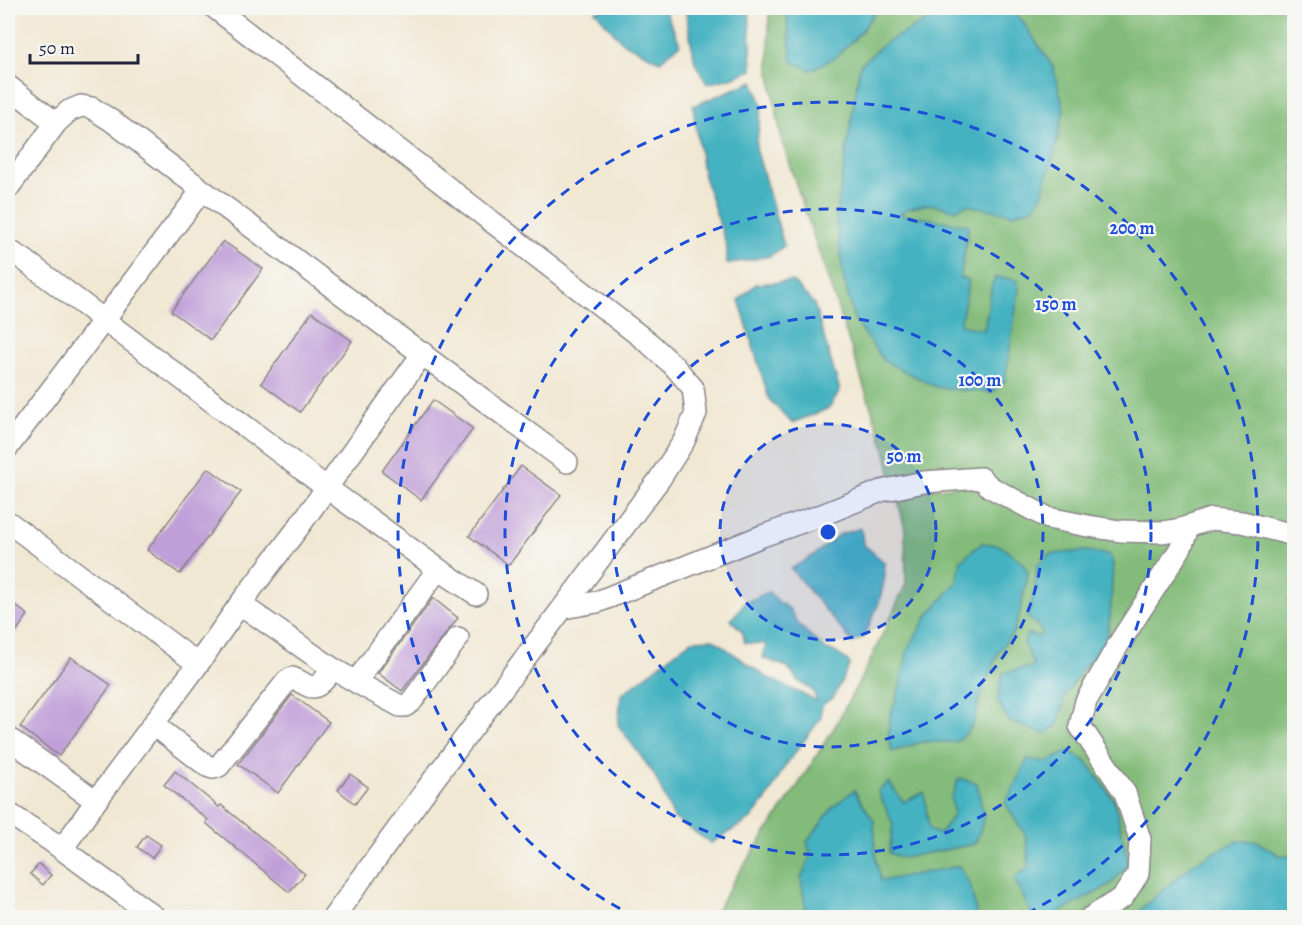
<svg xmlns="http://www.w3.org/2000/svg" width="1302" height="925" font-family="Alegreya,serif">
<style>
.forest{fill:#83bc7a;stroke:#526f5a;stroke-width:1.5}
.water{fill:#45b2c1;stroke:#346a7e;stroke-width:1.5}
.building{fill:#c09ed8}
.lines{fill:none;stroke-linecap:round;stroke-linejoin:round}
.minor-casing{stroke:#8a8587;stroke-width:24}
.minor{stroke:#fff;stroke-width:21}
.ring{fill:none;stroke:#1d4ed8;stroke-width:3;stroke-dasharray:10 8}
.centre{fill:#1d4ed8;stroke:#f6f6f2;stroke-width:3}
.ring-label{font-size:18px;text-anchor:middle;font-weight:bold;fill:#1d4ed8;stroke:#f6f6f2;stroke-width:4.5;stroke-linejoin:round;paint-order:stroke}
</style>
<rect width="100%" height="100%" fill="#f6f6f2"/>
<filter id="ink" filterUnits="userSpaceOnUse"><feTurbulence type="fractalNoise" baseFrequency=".0167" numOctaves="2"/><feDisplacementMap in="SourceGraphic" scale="12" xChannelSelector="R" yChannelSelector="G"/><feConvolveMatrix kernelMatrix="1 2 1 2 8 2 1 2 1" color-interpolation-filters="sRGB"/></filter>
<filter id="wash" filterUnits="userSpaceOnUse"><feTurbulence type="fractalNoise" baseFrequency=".008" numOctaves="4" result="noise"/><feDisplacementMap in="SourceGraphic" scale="24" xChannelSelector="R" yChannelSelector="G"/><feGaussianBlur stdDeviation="1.35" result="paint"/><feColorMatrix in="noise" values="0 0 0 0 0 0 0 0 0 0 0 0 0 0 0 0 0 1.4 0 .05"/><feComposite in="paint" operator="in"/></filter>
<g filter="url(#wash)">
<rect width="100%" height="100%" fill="#f1e8d3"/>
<path class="forest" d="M769,8H1282L1294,30V917H1099L1127,900L1145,838L1085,725L1091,703L1185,551L1163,526L1050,513L993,482L893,483L885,449L782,142L769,69Z
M980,483L1018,508L1179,534L1081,700L1120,795L1135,839L1134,872L1119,893L1080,917L712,918L738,874L795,790L834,728L869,663L906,584L905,529L896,493Z"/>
<path class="water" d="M609,8H664L680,44L660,61L622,42L595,11Z
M685,8H749L752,70L731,78L707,84L695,63Z
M788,8H878L860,33L836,57L811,70L792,62L787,17Z
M952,8H1008L1021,19L1053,67L1064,109L1055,151L1041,197L1034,207L1014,214L966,205L955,210L929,204L907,209L900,214L969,225L960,278L969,280L960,325L984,330L992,284L996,277L1017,280L1019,289L1005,381L993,392L971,391L936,387L884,361L854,319L843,275L836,217L860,65L886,42Z
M753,81L762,105L756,148L784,246L770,256L727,264V247L703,173L693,106Z
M792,281L814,304L840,391L828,409L792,423L769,399L739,300L756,284Z
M861,528L863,544L884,562L885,577L879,603L864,637L853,643L791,569L814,555L838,535Z
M982,543L999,545L1022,562L1028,572L1020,612L1014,631L998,653L979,700L975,720L967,733L956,742H921L892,752L889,740V720L899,690L908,649L928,615L957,582L961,560Z
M1086,551L1110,555L1113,564L1110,618L1105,645L1084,667L1065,696L1058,725L1044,734L1010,722L997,701L1003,673L1034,666L1024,644L1027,633L1039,637L1042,632L1036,624L1027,617L1035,590L1037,565L1050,554Z
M769,592L779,602L790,609L798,624L826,650L833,651L847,660L850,664L833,698L823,704L821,710V718L785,766L768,797L751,819L711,843L674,818L654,774L618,725L621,695L692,640L713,639L766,677L817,701L813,691L798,681L787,667L763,658L766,644L745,643L742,631L731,620L745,602Z
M1069,751L1087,762L1114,800L1129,864L1110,885L1058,913L1044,917H1033L1014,878L1029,867L1026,836L1005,803L1017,782L1027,759L1047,762Z
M959,778L977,783L984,819L975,844L903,858L889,853L893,824L878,791L889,782L903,802L924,792L929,830L940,834L954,814L951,798Z
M854,790L874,821L876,859L881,881L959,866L971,887L977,917H807L801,879L811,855L807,842L833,807Z
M1237,841H1256L1281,856H1294V917H1141V909L1194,863Z"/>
<g id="blocks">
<path class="building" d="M223,241L263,269L211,340L171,311Z
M312,312L352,341L300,412L261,383Z
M433,400L473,429L421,500L382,471Z
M521,466L561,495L509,565L469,536Z
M208,468L241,492L180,574L147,550Z
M433,598L458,618L402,691L378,673Z
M12,603L28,615L8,643V609Z
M71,657L111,685L59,756L20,727Z
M292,695L329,722L278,793L238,764Z
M175,771L219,807L221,805L305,874L289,892L206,823L208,820L164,785Z
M350,774L368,787L355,804L338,790Z
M146,835L161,845L152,858L137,847Z
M39,864L51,875L43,885L30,874Z"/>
</g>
</g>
<g filter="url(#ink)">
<use href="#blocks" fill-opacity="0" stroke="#8a8587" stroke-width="1.5"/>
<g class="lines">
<defs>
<path id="minor" d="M215,8L649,343L674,366L693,388L696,413L684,441L659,480L434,779L333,918
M8,86L56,123
M8,188L56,123L69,111L81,106L92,108L112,121L202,190L567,462
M8,250L23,259L327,488L438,569L476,594
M8,447L202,190
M8,522L198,664
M1181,529L1211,519L1242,522L1294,535
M240,604L332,668L356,682L438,569
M563,608L597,602L762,536L822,515L881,491L924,482L981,478L990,487L1048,518L1088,526L1120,531L1163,532L1181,529L1186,534L1180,549L1118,645L1086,701L1080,726L1125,793L1140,839L1138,874L1123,897L1090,918
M356,682L400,706H405L411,702L458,638
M153,724L207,766L213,768L219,766L287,681L292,678C298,680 301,682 306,685C318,692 326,677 333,669
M8,738L96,801
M8,813L51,841L156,918
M62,849L96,801L198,664L240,604L298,528L423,353"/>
</defs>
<use href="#minor" class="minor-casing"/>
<use href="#minor" class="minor"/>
</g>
</g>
<circle cx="828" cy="532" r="108" fill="#1d4ed8" fill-opacity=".12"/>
<g class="ring">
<circle cx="828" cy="532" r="108"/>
<circle cx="828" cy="532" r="215"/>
<circle cx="828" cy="532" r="323"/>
<path d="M636 917A430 430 0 1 1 1020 917"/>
</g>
<circle cx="828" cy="532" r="9" class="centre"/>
<g class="ring-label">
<text x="1132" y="234">200 m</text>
<text x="1056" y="310">150 m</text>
<text x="980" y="386">100 m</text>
<text x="904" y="462">50 m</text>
</g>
<rect width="1302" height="925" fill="none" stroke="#f6f6f2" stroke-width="30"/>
<path d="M30 54v9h108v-9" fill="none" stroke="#22223b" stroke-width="3"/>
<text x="39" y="54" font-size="18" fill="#22223b" stroke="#f6f6f2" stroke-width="4.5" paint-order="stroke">50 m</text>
</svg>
